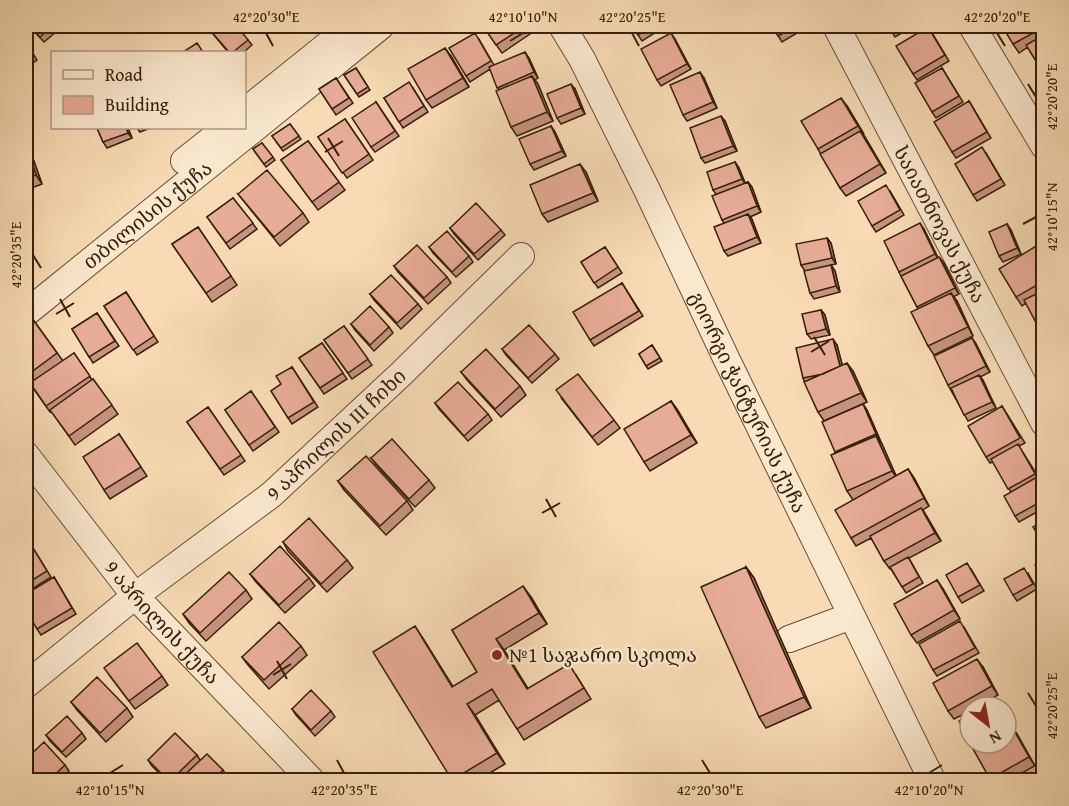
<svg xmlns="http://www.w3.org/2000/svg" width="1069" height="806" font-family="'Gentium Book Plus','Noto Serif Georgian',serif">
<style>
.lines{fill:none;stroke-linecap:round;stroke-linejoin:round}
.minor-casing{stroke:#664f36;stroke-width:28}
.minor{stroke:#fae8ce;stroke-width:26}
.wall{fill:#c79481;stroke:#36200c;stroke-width:1.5}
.shaded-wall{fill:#a27869;stroke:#36200c;stroke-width:1.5}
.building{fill:#e7ac96;stroke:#36200c;stroke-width:1.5}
.ticks{fill:none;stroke:#36200c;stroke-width:2}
.poi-dot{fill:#8f2418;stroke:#fae8ce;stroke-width:2}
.labels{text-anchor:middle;stroke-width:5;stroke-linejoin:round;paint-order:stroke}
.street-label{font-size:20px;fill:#36200c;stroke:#fae8ce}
.poi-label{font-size:20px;fill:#36200c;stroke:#fae8ce;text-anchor:start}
.neatline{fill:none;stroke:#36200c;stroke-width:2}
.ticks-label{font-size:15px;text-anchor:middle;fill:#36200c}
</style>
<rect width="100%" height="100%" fill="#f8dbb4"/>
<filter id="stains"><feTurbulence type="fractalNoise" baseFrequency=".00333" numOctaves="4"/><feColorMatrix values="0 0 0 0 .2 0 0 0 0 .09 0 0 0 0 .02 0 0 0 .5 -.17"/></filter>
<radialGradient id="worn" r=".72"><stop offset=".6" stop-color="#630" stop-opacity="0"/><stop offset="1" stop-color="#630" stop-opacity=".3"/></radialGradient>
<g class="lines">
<defs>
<g id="minor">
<path id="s1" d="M562,26L582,59L647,190L726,358L932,780"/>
<path id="s2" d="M836,26L1044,423"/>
<path d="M972,26L1044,146"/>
<path d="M244,112L351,26"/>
<path d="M184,161L226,128"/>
<path id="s3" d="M26,313L381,26"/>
<path id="s4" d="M26,455L135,596L311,780"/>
<path d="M789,639L851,616"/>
<path id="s5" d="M26,685L135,596L271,495L401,374L521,256"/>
</g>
</defs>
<use href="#minor" class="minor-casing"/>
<use href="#minor" class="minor"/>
</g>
<path class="wall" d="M29,26H63L44,42Z
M258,26H275L264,33Z
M483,26H537L539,28L502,53Z
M632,26H666L642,41Z
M772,26H803L804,29L782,42Z
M888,26H914L895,37Z
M1044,26V74L1028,47L1019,53L1013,44Z
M209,29L248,40L252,45L244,52H228Z
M671,33L691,69L661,86L657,80Z
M932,33L949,61L917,80L913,74Z
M479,39L494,65L529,58L538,78L535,80L538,84L553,121L517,136L511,127L499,90L490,69L470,82L466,76Z
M26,42L37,60L26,68Z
M451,56L469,87L432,108L426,100Z
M356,68L370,90L359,97L344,75Z
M942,68L963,102L936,118L932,112Z
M336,78L353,103L336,115L319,89Z
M704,78L717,108L687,121L683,115Z
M413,88L428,112L403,128L384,98Z
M575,89L585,114L561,124L557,118Z
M969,101L991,138L956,158L952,152Z
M376,102L399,136L375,152L371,147Z
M847,106L886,173L846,196L840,188L818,149Z
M345,119L373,160L347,178L318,137Z
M725,121L737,151L705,163L701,158Z
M290,124L301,139L283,151L272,136Z
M551,126L555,132L566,156L534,170L530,164Z
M97,128H128L132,138L107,148L103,142Z
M137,128H150L140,132Z
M26,139L42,184L26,190Z
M308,141L345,190L318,210L281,160Z
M262,143L275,160L266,167L253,149Z
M986,153L1005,185L977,201L973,195Z
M735,162L739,168L745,183L748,182L752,187L761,212L750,217L761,243L728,256L724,251V223L722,220L716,194L713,190Z
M586,172L598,201L548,222L542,214Z
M890,191L904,215L876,232L872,226Z
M238,194L303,213L309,222L280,246Z
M233,198L257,229L230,249L207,217Z
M1007,224L1011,230L1021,254L1003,262L999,256Z
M198,227L237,285L212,302L172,244Z
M450,228L501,230L505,235L478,260L454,234Z
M924,229L938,258L944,263L959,294L953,297L957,301L973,336L934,355L928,346L918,309L899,272Z
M827,238L831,243L836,264L831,265L835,271L840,292L814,299L810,293L805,271L801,265Z
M429,247L469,256L473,262L456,277L433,253Z
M605,247L622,273L598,288L581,262Z
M1044,247V331L1042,332L1038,326L1026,303L1022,306L1016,297Z
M394,266L447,277L451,283L428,304L398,272Z
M622,283L643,316L594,346L590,340Z
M126,292L158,342L137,355L104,306Z
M370,294L418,304L422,309L401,329L374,300Z
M821,310L825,315L830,335L811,339L807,334Z
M97,313L119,346L93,363L72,329Z
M34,321L63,361L74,353L92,380L93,379L118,414L75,445L51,411L50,412L31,385L26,389V328Z
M351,324L389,327L393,333L374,351L355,330Z
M344,326L372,365L352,379L324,340Z
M972,338L976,344L990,372L980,377L996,408L968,421L948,385Z
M322,343L347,379L324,394L299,358Z
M652,345L662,361L648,369L639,354Z
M837,345L842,365L853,371L867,402L824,421L818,412L803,378Z
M502,349L555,354L559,359L532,383L506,355Z
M292,367L318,407L292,424L271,391L281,384Z
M461,372L520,386L526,395L501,417L467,380Z
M251,391L279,432L253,451L225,410Z
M562,399L614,420L620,428L598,445Z
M671,401L697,443L650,471L644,462Z
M435,403L488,414L492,420L468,441L439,409Z
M863,404L867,410L896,476L908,469L914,478L929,506L923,510L941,541L909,558L923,583L906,593L891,569H890L884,561L871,538L856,546L851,538L853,500L847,491L835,452Z
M1002,406L1025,443L1019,446L1044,486V508L1019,522L1015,516L1011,492L993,462L990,463L986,457Z
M208,407L245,461L224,475L187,422Z
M119,434L147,476L110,499L104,490Z
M371,458L429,480L435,488L415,507L377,466Z
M338,481L407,501L413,510L386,535L344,490Z
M283,542L347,560L353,568L327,592L288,551Z
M33,548L51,577L26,593V552Z
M746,567L754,578L811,708L766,728L759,717Z
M971,569L984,591L962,603L958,597Z
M1028,573L1037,589L1017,601L1013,595Z
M250,574L309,578L315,586L285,613L256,582Z
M54,577L76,614L41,635L37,629Z
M937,580L943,589L960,619L917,643L911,635Z
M246,590L252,599L206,641L189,623L183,614Z
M531,597L547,624L504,650L528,689L576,675L591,699L524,740L499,700L475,715L505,764L478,780H452L422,637L453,687L477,672L452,630Z
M964,627L979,653L937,676L933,670Z
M301,646L307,655L269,689L248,665L242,657Z
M983,667L998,695L977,707H970V711L954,719L948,711Z
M110,676H162L168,685L135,709Z
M71,702L127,708L133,717L106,742L77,710Z
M292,709L331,711L335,717L315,736L296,715Z
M82,733L86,739L66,757L50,741L46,735Z
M1017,734L1035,766L1038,764L1044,773V780H991L972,747Z
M197,755L200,760L223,770L227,776L222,780H166L152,766L148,760Z
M26,759L65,765L69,771L59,780H30L26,775Z"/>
<path class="shaded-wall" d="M671,33L675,39L691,69L687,64Z
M445,48L451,56L469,87L463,78Z
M525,52L529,58L538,78L534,72Z
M700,72L704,78L717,108L713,102Z
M532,76L538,84L553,121L547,112Z
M571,84L575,89L585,114L581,108Z
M841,98L847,106L864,134L858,126Z
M721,116L725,121L737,151L733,146Z
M551,126L555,132L566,156L562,151Z
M126,128H128L132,138L128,133Z
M860,131L866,139L886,173L880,164Z
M26,139L42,184L36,175L26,147Z
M735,162L739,168L746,185L742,179Z
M580,164L586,172L598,201L593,193Z
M748,182L752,187L761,212L757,206Z
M748,214L752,219L761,243L757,237Z
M920,223L924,229L939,260L935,254Z
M1007,224L1011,230L1021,254L1017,248Z
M827,238L831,243L836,264L832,258Z
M939,257L944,263L959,294L955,288Z
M831,265L835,271L840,292L836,286Z
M951,293L957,301L973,336L968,327Z
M821,310L825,315L830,335L826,329Z
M972,338L976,344L990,372L986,366Z
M833,339L837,345L845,375L841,369Z
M847,363L853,371L867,402L861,393Z
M979,375L983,380L996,408L992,402Z
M671,401L677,409L697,443L691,435Z
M863,404L867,410L880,440L876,434Z
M876,436L882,444L898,480L892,471Z
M908,469L914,478L929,506L924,498Z
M921,508L927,517L941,541L935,533Z
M746,567L754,578L811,708L804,697Z
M937,580L943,589L960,619L954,610Z
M523,586L531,597L547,624L539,613Z
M415,626L422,637L460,698L452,687Z
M496,639L504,650L535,700L527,689Z
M977,659L983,667L998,695L992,686Z
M467,704L475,715L505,764L497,753Z
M1011,725L1017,734L1035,766L1029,757Z"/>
<path class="building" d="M30,26H52L40,37Z
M213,26H237L248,40L233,52H229L209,29Z
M483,26H525L496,45Z
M632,26H653L638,35Z
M772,26H796L778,36Z
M888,26H900L891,31Z
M1002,26H1044V27L1013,44Z
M928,27L945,55L913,74L896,46Z
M475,33L491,61L466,76L449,48Z
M671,33L687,64L657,80L641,49Z
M1044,35V74L1026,45Z
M26,43L33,55L26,60Z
M197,43L203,52H183Z
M445,48L463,78L426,100L408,69Z
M525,52L534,72L497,88L489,67Z
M356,68L368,87L357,94L344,75Z
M942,68L959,96L932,112L915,83Z
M700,72L713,102L683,115L670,85Z
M532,76L547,112L511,127L496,91Z
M336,78L349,98L332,109L319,89Z
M409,82L424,106L399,122L384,98Z
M571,84L581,108L557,118L547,94Z
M841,98L858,126L818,149L801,121Z
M969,101L987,132L952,152L934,122Z
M376,102L395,131L371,147L352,118Z
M721,116L733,146L701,158L690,128Z
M345,119L369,154L342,173L318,137Z
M290,124L299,136L281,148L272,136Z
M551,126L562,151L530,164L519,139Z
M97,128H126L128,133L103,142Z
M860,131L880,164L840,188L820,154Z
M308,141L339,182L312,202L281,160Z
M262,143L273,157L264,164L253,149Z
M26,147L36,175L26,179Z
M982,147L1001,179L973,195L955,164Z
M735,162L742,179L713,190L707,172Z
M580,164L593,193L542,214L530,185Z
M267,170L303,213L274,237L238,194Z
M748,182L757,206L722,220L712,196Z
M886,185L900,210L872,226L858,201Z
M233,198L253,223L226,243L207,217Z
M476,203L501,230L474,254L450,228Z
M748,214L757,237L724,251L714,227Z
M920,223L935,254L899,272L884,241Z
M1007,224L1017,248L999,256L989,232Z
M198,227L231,276L206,293L172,244Z
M447,231L469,256L452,272L429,247Z
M827,238L832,258L801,265L796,244Z
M1041,243L1044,248V281L1016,297L999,269Z
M417,245L447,277L424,298L394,266Z
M605,247L618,267L594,283L581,262Z
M939,257L955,288L917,307L901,276Z
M831,265L836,286L810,293L804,271Z
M391,275L418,304L397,323L370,294Z
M622,283L639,311L590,340L573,312Z
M1044,290V323L1038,326L1024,300Z
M126,292L154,336L133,350L104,306Z
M951,293L968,327L928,346L911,312Z
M370,306L389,327L370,345L351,324Z
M821,310L826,329L807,334L802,314Z
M97,313L115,341L89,357L72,329Z
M34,321L57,353L26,376V328Z
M529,325L555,354L528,378L502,349Z
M344,326L368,359L348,373L324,340Z
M972,338L986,366L948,385L934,356Z
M833,339L840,366L823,374L803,378L796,348Z
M1044,339V348L1040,340Z
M322,343L343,373L320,388L299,358Z
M652,345L660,358L646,366L639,354Z
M486,349L520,386L495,409L461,372Z
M74,353L90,376L46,406L30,383Z
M847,363L861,393L818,412L804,382Z
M292,367L314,402L288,418L271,391L281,384L276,376Z
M578,374L614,420L592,437L556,390Z
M979,375L992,402L964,415L951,388Z
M93,379L112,405L69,436L50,410Z
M458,382L488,414L464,436L435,403Z
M251,391L275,427L249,445L225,410Z
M671,401L691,435L644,462L624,429Z
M863,404L876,434L835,452L822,422Z
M1002,406L1020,438L986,457L968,426Z
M208,407L241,455L220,469L187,422Z
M119,434L141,467L104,490L83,457Z
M876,436L892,471L847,491L831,455Z
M392,439L429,480L409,499L371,458Z
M1018,444L1035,474L1008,489L991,459Z
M366,456L407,501L380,526L338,481Z
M908,469L924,498L851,538L835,510Z
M1037,477L1044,488V500L1015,516L1004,496Z
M921,508L935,533L884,561L870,536Z
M309,518L347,560L321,584L283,542Z
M1044,521V542L1043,543L1033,527Z
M280,546L309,578L279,605L250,574Z
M33,548L47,571L26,584V552Z
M908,557L919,577L902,587L890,567Z
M1044,560V580L1035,565Z
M967,563L980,585L958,597L946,575Z
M746,567L804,697L759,717L701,587Z
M1024,568L1033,584L1013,595L1004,579Z
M229,572L246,590L200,633L183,614Z
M54,577L72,608L37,629L26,610V594Z
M937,580L954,610L911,635L894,604Z
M523,586L539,613L496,639L527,689L569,664L584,688L517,729L492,689L467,704L497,753L452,780L373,652L415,626L452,687L477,672L452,630Z
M1044,603V613L1039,605Z
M960,621L975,648L933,670L919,644Z
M279,622L301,646L264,680L242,657Z
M137,643L162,676L129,701L104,668Z
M977,659L992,686L948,711L933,683Z
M97,677L127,708L100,733L71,702Z
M311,690L331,711L311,730L292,709Z
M970,715V742L959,721Z
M67,716L82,733L62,752L46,735Z
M1011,725L1029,757L990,779L972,747L979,743H1006V728Z
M175,733L197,755L171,780H168L148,760Z
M44,742L65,765L49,780H32L26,774V759Z
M207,754L223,770L212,780H179Z
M1038,764L1044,775V780H1009Z"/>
<path class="ticks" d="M266,33L273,46M632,33L639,46M997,33L1005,46M510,41L523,33M1028,84L1036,97M328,138L339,156M325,152L343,141M1023,224L1036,217M33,255L41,268M60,299L70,317M56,314L74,303M814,337L825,355M811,352L829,341M546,499L556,517M542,513L560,503M277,661L287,679M273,675L291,664M1028,693L1036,706M337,760L344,773M702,760L710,773M110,773L123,765M929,773L942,765"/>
<circle class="poi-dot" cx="497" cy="655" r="6"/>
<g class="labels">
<g class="street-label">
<text dy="7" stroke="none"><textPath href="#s3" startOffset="156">თბილისის ქუჩა</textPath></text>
<text dy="7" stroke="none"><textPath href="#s2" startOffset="224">საიათნოვას ქუჩა</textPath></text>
<text dy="7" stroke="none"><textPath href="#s1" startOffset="420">გიორგი ჭანტურიას ქუჩა</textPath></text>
<text dy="7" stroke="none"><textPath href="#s5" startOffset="399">9 აპრილის III ჩიხი</textPath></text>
<text dy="7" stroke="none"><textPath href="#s4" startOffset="216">9 აპრილის ქუჩა</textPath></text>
</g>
<g class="poi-label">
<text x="509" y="662">№1 საჯარო სკოლა</text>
</g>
</g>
<rect width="1069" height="806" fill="none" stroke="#f8dbb4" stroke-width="66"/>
<rect x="51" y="51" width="195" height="78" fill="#fae8ce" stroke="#ac9880" stroke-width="1.5"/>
<rect x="63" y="70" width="30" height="9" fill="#fae8ce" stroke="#ac9880" stroke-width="1.5"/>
<text x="105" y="81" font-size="18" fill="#36200c">Road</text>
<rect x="63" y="96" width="30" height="18" fill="#e7ac96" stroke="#ac9880" stroke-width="1.5"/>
<text x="105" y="111" font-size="18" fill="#36200c">Building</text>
<g transform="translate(988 725) rotate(149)"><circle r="28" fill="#fae8ce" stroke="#ac9880" stroke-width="1.5"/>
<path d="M0-4.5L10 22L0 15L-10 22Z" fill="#8f2418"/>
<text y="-9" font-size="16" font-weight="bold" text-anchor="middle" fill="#36200c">N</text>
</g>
<rect x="33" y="33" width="1003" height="740" class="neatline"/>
<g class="ticks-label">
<text x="266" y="22">42°20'30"E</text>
<text x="523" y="22">42°10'10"N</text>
<text x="632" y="22">42°20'25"E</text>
<text x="997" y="22">42°20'20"E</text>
<text transform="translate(1052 97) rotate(-90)" y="5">42°20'20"E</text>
<text transform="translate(1052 217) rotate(-90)" y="5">42°10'15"N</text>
<text transform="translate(16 255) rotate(-90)" y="5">42°20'35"E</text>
<text transform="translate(1052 706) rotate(-90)" y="5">42°20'25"E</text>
<text x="110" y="795">42°10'15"N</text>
<text x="344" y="795">42°20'35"E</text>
<text x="710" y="795">42°20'30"E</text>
<text x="929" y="795">42°10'20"N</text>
</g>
<rect width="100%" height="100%" filter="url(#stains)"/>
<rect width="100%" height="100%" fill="url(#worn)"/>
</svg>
